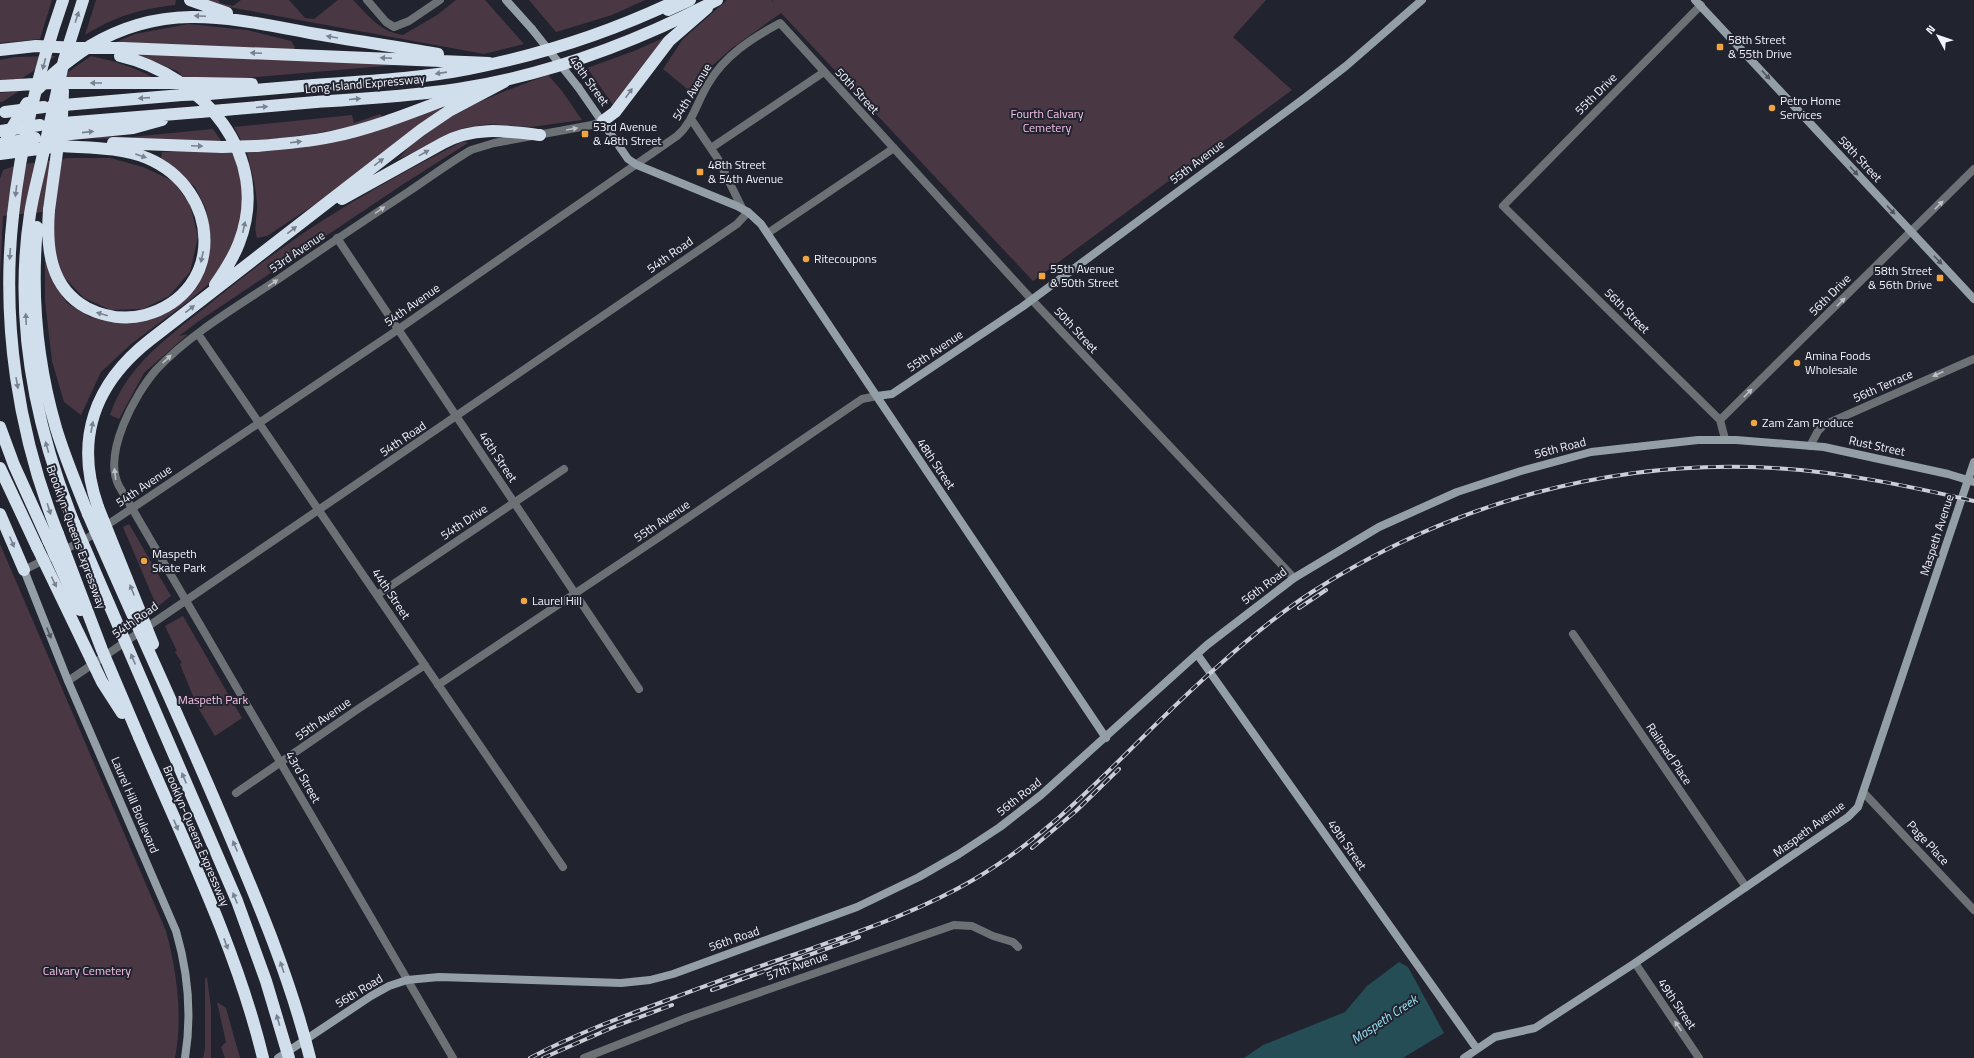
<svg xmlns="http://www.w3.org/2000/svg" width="1974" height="1058" font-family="'Titillium Web',sans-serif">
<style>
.green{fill:#493843}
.water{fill:#244d56}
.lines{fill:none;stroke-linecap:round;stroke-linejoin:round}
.street{stroke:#6c7176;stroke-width:8}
.secondary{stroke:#949ea6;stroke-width:8}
.highway{stroke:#d1dfec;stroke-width:12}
.rail-casing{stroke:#ccced7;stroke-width:4}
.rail{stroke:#21232f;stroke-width:2.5;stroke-dasharray:8;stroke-linecap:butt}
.secondary-bridge{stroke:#949ea6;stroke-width:8}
.highway-bridge{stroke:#d1dfec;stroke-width:12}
.oneway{fill:#79818e}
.oneway2{fill:#4f545f}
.oneway3{fill:#bcc0c7}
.poi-dot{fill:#f1a540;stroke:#21232f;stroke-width:1.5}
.labels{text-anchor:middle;stroke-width:4;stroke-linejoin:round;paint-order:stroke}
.poi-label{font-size:12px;fill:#f2f4fd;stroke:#21232f;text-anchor:start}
.street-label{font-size:12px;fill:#f2f4fd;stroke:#21232f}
.park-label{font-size:12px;fill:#f6c0e6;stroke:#21232f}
.water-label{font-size:13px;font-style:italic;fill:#96e1f3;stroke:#21232f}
</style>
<rect width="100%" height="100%" fill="#21232f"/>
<path class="green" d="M0,0H52L40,39L0,43Z
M96,0H176L175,5C139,9 116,16 85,35Z
M201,0H218L220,3L233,6L241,0H289L305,18L314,19L338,0H353C370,17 379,31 403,35L437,15L456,0H485L524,44L484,54L218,5Z
M529,0H645L612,15L556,32Z
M727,0H771L774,3L772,0H1266L1233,37L1292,90L1033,281L781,13L732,48L713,65L692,93L663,69L683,39Z
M189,24L247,30L291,41L295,47L293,50L116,42L135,34Z
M668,36L613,105L587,68L634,51Z
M139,53L420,63L234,79H185L177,71L137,55Z
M56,56L21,79L0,80V60L15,57Z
M91,56C114,61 135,67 156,79L55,81Z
M548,75L562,91L582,120L531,127L490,124L463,128L428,147L398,159C403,154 408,147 414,141C449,111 505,91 548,75Z
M21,90L2,102H0V93Z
M439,108L444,110L335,191L267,236L257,238C253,224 258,216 257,203C256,186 251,170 247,153L322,144Z
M380,114L383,117C337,133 291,137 242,142L234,127L352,115L354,123Z
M213,129L222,142C173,143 124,137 74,139L96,136L131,137Z
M463,141L468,143L402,185L199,321L179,336L188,334L144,373L119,419L110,415C126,366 168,337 207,306C240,279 275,252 311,228C360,196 411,168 463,141Z
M183,151L235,153L244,184L242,224L218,276L190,300L131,344L101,372L81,415L64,402L52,361L45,301V253L54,284L67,303L90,317L114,322L156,318L179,303L200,279L211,238L206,209L195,187L161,158L162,152Z
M69,158H110L143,167L173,181L190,204L198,237L190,272L169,296L143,309L111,310L84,298L62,275L53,244L52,211L3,216L0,277V179L3,170L18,165Z
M129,524L171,596L157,607L123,527Z
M0,544L166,931C177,973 183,1015 175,1058H0Z
M183,616L242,718L215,736L197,706L180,664L182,663L175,652L177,651L165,626Z
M207,977L211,1008V1058H203L205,1049V979Z
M217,1002L226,1008L240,1058H225L221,1047L226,1042Z"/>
<path class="water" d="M1399,962L1408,967L1444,1033L1403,1058H1244L1263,1045L1345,1012L1367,986Z"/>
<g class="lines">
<path class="street" d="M367,0L386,22L394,27L409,21L440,0
M1701,5L1503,206L1720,420L1725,439
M691,119L718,159L742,208
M711,148L824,72
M768,233L894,148
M337,238L639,689
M198,334L563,867
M1720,420L1974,169
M1810,446L1818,431L1824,425L1974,359
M24,570L86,539L125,513L390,335L677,136C693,122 697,102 708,84C724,56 752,38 780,23L1032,300L1294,578
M377,595L564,469
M1573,634L1746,887
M68,681L702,248L737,224L748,212
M438,685L658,538L862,399L877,396
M236,793L358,709L425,665
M1864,793L1974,910
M1635,963L1699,1058
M453,1058L119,486C102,454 135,394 156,370C191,333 238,306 280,278C322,249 365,220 408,192C429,178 449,163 471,150L494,143L592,125L603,121
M584,1058L686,1018L954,925L972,926L993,936L1013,942L1018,947"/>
<path class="secondary" d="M506,0L532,29
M1695,0L1974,299
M578,87L628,159L637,165L737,206L748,212L761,224L1106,738
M877,396L892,394L1022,307L1306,97L1346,66L1422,0
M24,570L68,681L176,931C188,972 192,1015 185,1058
M1197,654L1477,1049
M278,1058L371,996L389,986L407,980L439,977L621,983L650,980L673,974L857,907L919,877L959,854L1000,827L1041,795L1207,645L1294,578L1379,527L1457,492L1521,471L1591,452L1698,440H1736L1824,447L1948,474L1974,482
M1464,1058L1495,1037L1535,1028L1635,963L1848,817L1858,807L1974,462"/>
<path class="highway" d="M190,0L227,13
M668,10L690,0
M123,48L489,63
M0,50L36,46L78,48
M120,56C202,75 273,156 239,243C233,259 224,272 215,285
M52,83H163
M196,83L252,84
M0,86L18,85
M39,88C53,72 72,58 90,46C166,0 234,19 316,34C357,41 398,47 438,54
M209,94L314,85
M52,106L182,95
M224,110L316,102
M603,121L615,112L669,41L707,8
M51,124L200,112
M50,136L133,128L162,120
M113,143L222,147
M257,146C282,144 307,142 331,137C380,127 427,106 474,89
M0,154L13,126L27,103
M0,154L53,147
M43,154C39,174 33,194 30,214C14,319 35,426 74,523
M342,199L443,143C474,126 506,131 540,135
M49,210C46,248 50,288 87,308C105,317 126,320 145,315C227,292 221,189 147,158C120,147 90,148 61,146
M13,215C1,323 18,433 58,534
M37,227C31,294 37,363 56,428C65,458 77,486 88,514
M0,427L14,465L48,540
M0,468L37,547
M98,507C74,439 95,383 150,340L421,130L449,111L504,82
M0,514L24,570
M139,737C183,840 237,949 263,1058"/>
<defs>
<path id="rail" d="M1299,608L1326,590
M1032,848L1076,811L1119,769
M712,990L859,937
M530,1058C573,1035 619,1018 665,1001C710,984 756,967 802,952C860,931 920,911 973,880C1068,825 1135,738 1217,667C1247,640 1278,614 1312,592C1449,504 1612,458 1774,468C1842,472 1908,486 1974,501
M543,1058L616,1026L672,1005"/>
</defs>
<use href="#rail" class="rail-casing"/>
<use href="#rail" class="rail"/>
<path class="secondary-bridge" d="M532,29L578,87"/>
<path class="highway-bridge" d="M78,48H123
M163,83H196
M18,85L52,83
M314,85C365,81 417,79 468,69C541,55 611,32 678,0
M182,95L209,94
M316,102C363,99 411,96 458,89C549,75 636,42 717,0
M5,112L44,107
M200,112L224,110
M0,131L40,125
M0,144L35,138
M222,147L257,146
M43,154L64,60L83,0
M49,210L62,116L63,91
M13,215C21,142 39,69 63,0
M98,507L153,644
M88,514C134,621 184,726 229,834C260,907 291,981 310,1058
M74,523L237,901L266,981L289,1058
M58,534L102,650L139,737
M48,540L80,610
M37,547L102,682L122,713"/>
</g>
<defs><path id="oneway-solid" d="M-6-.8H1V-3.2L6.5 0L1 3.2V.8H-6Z"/></defs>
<g class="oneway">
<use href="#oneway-solid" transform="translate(200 16) rotate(-178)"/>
<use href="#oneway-solid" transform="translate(77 17) rotate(-72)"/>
<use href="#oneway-solid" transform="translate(332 37) rotate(-170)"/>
<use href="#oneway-solid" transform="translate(256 53) rotate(-178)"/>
<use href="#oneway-solid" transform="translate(386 58) rotate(-177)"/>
<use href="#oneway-solid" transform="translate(44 64) rotate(105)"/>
<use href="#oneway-solid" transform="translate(441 73) rotate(172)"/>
<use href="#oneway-solid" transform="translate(96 83) rotate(-180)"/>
<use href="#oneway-solid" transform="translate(629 93) rotate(-55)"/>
<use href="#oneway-solid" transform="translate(144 98) rotate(176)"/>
<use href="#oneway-solid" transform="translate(355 99) rotate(-5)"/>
<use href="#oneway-solid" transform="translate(262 107) rotate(-5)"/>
<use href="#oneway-solid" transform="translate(88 132) rotate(-6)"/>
<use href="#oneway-solid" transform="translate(296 142) rotate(-7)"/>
<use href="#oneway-solid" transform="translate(197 146) rotate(2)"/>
<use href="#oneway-solid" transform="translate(424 153) rotate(-29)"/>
<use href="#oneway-solid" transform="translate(141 156) rotate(19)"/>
<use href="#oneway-solid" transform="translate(379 162) rotate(-38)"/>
<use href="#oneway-solid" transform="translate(16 191) rotate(97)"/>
<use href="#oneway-solid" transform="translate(244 227) rotate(-78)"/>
<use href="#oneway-solid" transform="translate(292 230) rotate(-38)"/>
<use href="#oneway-solid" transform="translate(10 254) rotate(94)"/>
<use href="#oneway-solid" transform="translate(202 257) rotate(103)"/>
<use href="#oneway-solid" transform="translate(190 309) rotate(-38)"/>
<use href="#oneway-solid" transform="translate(102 314) rotate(-164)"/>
<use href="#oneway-solid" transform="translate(26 319) rotate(-92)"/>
<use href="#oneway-solid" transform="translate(17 383) rotate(80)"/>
<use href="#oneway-solid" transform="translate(92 427) rotate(-79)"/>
<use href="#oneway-solid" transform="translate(47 447) rotate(-106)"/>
<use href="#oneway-solid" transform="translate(49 509) rotate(72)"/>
<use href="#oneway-solid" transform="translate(12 542) rotate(67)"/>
<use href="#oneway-solid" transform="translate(54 582) rotate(64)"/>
<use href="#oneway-solid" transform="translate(132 590) rotate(-112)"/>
<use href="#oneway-solid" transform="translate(133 659) rotate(-113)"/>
<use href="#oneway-solid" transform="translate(184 778) rotate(-113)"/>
<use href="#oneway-solid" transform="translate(176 825) rotate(67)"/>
<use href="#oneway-solid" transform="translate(235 846) rotate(-113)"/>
<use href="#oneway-solid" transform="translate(235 898) rotate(-112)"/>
<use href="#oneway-solid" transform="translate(226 944) rotate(70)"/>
<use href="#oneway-solid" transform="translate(282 967) rotate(-109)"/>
<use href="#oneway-solid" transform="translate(278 1020) rotate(-106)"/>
</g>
<g class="oneway2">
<use href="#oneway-solid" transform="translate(1766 75) rotate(47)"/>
<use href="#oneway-solid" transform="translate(1854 171) rotate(47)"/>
<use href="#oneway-solid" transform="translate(1891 210) rotate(47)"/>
<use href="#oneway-solid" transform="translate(1938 260) rotate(46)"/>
<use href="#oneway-solid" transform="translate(49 633) rotate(68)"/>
</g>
<g class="oneway3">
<use href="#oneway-solid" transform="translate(572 129) rotate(-10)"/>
<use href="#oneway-solid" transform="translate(1939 205) rotate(-45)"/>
<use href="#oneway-solid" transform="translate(380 210) rotate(-34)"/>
<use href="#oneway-solid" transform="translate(273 283) rotate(-34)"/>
<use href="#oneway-solid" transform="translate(1841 302) rotate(-45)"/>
<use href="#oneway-solid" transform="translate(167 359) rotate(-43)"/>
<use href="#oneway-solid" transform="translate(1938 374) rotate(156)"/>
<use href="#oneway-solid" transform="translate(1748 393) rotate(-45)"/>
<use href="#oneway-solid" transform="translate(115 474) rotate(-97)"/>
<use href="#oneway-solid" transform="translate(1678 1026) rotate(-124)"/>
</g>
<g class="poi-dot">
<rect x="1716" y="43" width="8" height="8" rx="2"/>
<circle cx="1772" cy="108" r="4"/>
<rect x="581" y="130" width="8" height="8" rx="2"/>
<rect x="696" y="168" width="8" height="8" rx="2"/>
<circle cx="806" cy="259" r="4"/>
<rect x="1038" y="272" width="8" height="8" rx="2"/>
<rect x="1936" y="274" width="8" height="8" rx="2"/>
<circle cx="1797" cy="363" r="4"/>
<circle cx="1754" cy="423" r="4"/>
<circle cx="144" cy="561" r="4"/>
<circle cx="524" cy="601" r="4"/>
</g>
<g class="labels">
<g class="poi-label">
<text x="1728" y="44">58th Street<tspan x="1728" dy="14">&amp; 55th Drive</tspan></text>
<text x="1780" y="105">Petro Home<tspan x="1780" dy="14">Services</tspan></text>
<text x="593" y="131">53rd Avenue<tspan x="593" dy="14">&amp; 48th Street</tspan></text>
<text x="708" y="169">48th Street<tspan x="708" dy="14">&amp; 54th Avenue</tspan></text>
<text x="814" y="263">Ritecoupons</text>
<text x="1050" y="273">55th Avenue<tspan x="1050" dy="14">&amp; 50th Street</tspan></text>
<text x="1932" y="275" text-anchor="end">58th Street<tspan x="1932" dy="14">&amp; 56th Drive</tspan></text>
<text x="1805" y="360">Amina Foods<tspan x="1805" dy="14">Wholesale</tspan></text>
<text x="1762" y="427">Zam Zam Produce</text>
<text x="152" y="558">Maspeth<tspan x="152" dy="14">Skate Park</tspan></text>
<text x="532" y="605">Laurel Hill</text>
</g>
<g class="street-label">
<text transform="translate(589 81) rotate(54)" y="4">48th Street</text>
<text transform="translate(365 84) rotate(-5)" y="4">Long Island Expressway</text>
<text transform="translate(857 91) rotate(47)" y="4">50th Street</text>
<text transform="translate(692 92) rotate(-59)" y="4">54th Avenue</text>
<text transform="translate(1596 94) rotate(-45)" y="4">55th Drive</text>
<text transform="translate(1860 159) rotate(47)" y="4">58th Street</text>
<text transform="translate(1197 162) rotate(-37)" y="4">55th Avenue</text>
<text transform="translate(297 252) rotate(-34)" y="4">53rd Avenue</text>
<text transform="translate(670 255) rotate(-35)" y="4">54th Road</text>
<text transform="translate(1830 295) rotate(-45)" y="4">56th Drive</text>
<text transform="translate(412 305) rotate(-35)" y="4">54th Avenue</text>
<text transform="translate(1627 311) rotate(45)" y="4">56th Street</text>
<text transform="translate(1076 330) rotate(47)" y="4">50th Street</text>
<text transform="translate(935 351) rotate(-34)" y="4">55th Avenue</text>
<text transform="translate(1883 386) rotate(-24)" y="4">56th Terrace</text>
<text transform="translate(403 439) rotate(-34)" y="4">54th Road</text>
<text transform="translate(1877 446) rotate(12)" y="4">Rust Street</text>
<text transform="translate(1560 448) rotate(-14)" y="4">56th Road</text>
<text transform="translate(498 457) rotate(56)" y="4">46th Street</text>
<text transform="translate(936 464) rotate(56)" y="4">48th Street</text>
<text transform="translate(144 486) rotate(-34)" y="4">54th Avenue</text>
<text transform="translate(662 521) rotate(-34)" y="4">55th Avenue</text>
<text transform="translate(464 522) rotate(-34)" y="4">54th Drive</text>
<text transform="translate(1937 535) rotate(-72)" y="4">Maspeth Avenue</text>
<text transform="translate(76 537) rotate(70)" y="4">Brooklyn-Queens Expressway</text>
<text transform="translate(1264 586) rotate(-37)" y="4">56th Road</text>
<text transform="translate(391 594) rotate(56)" y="4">44th Street</text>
<text transform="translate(135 620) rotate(-35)" y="4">54th Road</text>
<text transform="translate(323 719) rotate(-35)" y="4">55th Avenue</text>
<text transform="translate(1669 754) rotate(56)" y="4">Railroad Place</text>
<text transform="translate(303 777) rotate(60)" y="4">43rd Street</text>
<text transform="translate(1019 797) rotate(-38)" y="4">56th Road</text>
<text transform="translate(135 805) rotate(67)" y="4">Laurel Hill Boulevard</text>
<text transform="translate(1809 829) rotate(-36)" y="4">Maspeth Avenue</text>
<text transform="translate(196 836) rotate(67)" y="4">Brooklyn-Queens Expressway</text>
<text transform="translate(1928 843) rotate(47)" y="4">Page Place</text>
<text transform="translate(1347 845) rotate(55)" y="4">49th Street</text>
<text transform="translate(734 939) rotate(-19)" y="4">56th Road</text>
<text transform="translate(797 966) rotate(-19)" y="4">57th Avenue</text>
<text transform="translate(359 991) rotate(-31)" y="4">56th Road</text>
<text transform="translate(1677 1004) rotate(56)" y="4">49th Street</text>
</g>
<g class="park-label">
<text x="1047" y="118">Fourth Calvary<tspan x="1047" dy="14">Cemetery</tspan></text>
<text x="213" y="704">Maspeth Park</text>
<text x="87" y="975">Calvary Cemetery</text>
</g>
<g class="water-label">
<text transform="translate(1384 1019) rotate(-34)" y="5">Maspeth Creek</text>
</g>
</g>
<g transform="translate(1938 36) rotate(310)" stroke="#21232f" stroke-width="3" paint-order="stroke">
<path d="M0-3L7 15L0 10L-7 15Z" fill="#f2f4fd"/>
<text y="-6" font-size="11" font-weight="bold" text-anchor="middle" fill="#f2f4fd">N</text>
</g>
</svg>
